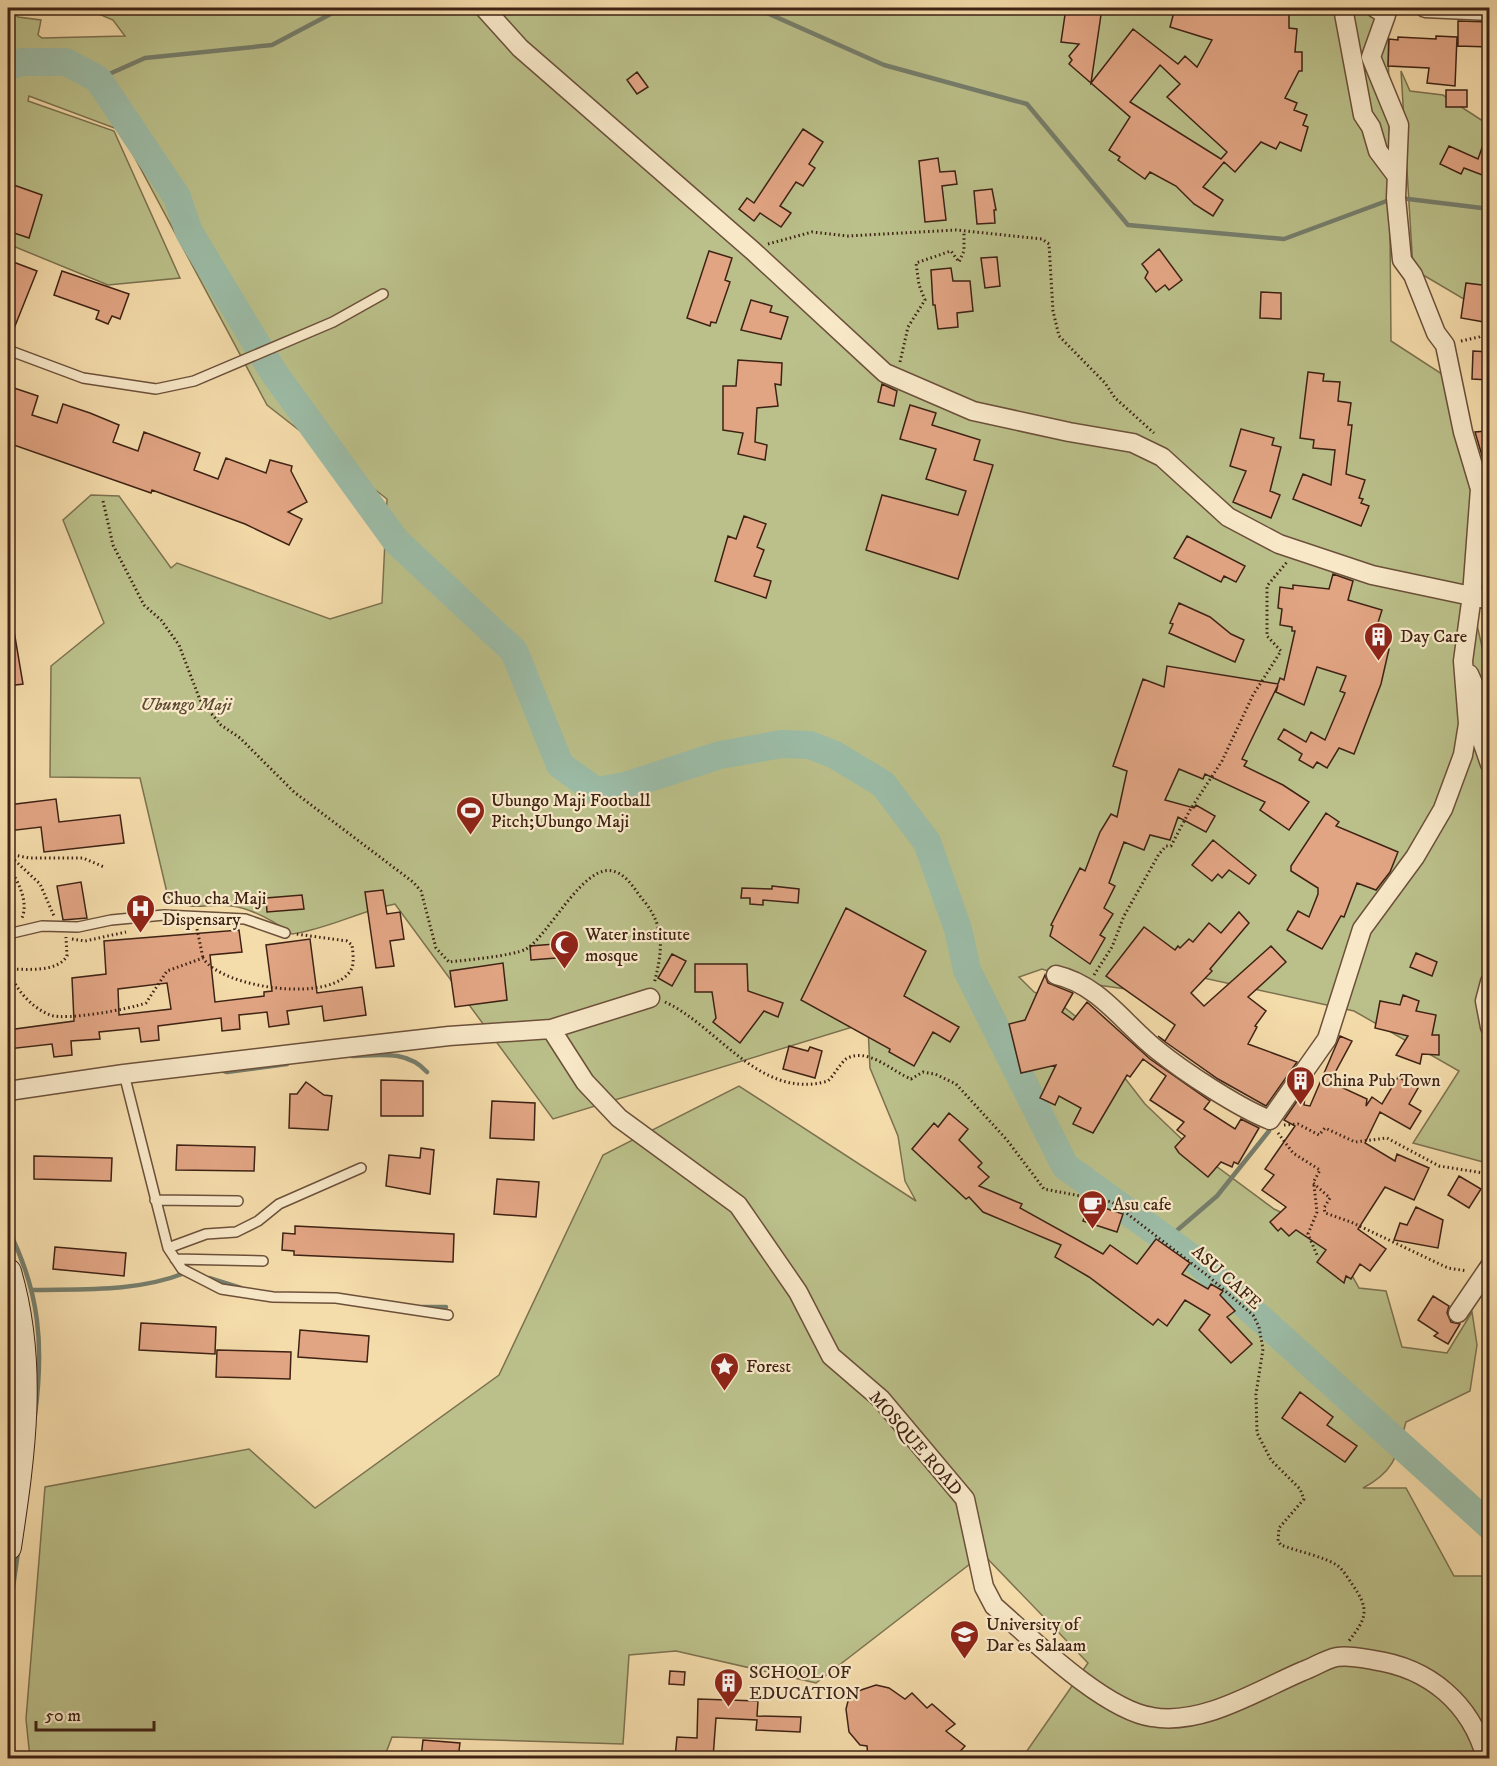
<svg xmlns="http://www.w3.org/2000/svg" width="1497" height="1766" font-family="'IM FELL DW Pica',serif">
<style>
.green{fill:#bbc08a;stroke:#7c714f;stroke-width:1.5}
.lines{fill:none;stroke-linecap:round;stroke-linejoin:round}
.stream{stroke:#767e6c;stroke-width:4.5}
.river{stroke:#9cbca7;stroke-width:28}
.building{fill:#e2a584;stroke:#3e2214;stroke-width:1.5;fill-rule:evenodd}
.lane-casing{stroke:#6c503a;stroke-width:12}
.street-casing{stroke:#6c503a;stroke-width:21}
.secondary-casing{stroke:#3e2214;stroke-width:28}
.path{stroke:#3e2214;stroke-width:3;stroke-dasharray:1.5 3;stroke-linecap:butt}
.lane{stroke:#f8e8c8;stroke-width:9}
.street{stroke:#f8e8c8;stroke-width:18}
.secondary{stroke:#f8e8c8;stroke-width:26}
.labels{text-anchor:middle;stroke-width:4.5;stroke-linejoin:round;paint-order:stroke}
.poi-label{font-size:18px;fill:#3e2214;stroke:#f8e8c8;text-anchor:start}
.park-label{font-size:18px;font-style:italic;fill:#5d4a32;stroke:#f8e8c8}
.street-label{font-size:18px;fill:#3e2214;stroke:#f8e8c8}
</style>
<rect width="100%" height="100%" fill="#f5dcab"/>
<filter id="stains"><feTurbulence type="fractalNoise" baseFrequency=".00333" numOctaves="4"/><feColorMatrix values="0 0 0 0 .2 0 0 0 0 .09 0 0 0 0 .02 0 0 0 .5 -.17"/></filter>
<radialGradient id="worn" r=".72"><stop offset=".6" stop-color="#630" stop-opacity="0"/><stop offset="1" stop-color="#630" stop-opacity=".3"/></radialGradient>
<path class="green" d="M8,8L18,17L41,20L38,35L42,38L125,36L113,20L85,8H224L227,11L239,8H1388L1391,341L1442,374L1468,413L1475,616L1490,682L1489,1161L1483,1162L1413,1143L1459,1071L1354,1011L1181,973L1126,989L1090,984L1042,969L1019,977L1034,992L1060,1004L1079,1019L1145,1104L1189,1146L1274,1209L1311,1226L1344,1261L1359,1288L1386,1291L1402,1347L1447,1353L1472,1312L1477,1345L1470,1391L1406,1422C1397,1455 1395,1471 1363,1488H1406L1454,1576H1489V1758H1022L1088,1663L983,1554L816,1683L676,1651L629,1655L623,1744L392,1737L384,1758H30L26,1719L45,1487L249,1449L315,1508L499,1375L603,1155L739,1086L916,1201L905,1181L898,1136L870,1068L868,1028L872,1021L553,1119L395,904C360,911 328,929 292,934C275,922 253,909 232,906C204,902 195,914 168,897L140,778L50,777L51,666L104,623L63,520L91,495L119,496L171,568L177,563L330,619L382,603L387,499L267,405L120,130L29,96L28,101L114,131L180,278L108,285L8,244Z
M1401,71L1410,91L1443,95L1489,125V314L1413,269Z"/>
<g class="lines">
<path class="stream" d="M756,8L884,65L1027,104L1128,225L1284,239L1392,199
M98,79L145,58L272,45L342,8
M1400,198L1490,209
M352,1056C380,1055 407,1050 427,1072
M221,1070L227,1072L287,1064
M8,1229C40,1292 44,1346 35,1415
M1167,1239L1217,1196L1269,1131
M209,1278L241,1288
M33,1290C85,1289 136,1292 185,1273
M422,1307H446
M8,1623L18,1552"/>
<path class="river" d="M8,66L22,62H66L98,79L177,197L189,232L274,373L396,541L514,651L560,765L596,791L625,786L720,755L782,744L810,745L835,755L883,784L927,842L958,929L967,970L1065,1166L1199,1263L1490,1526"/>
</g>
<path class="building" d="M1066,8H1102L1091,83L1133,29L1178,64L1185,56L1197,67L1212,40L1170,27L1175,8H1274L1281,9L1280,12L1289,13V28L1297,29L1295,52H1302V71H1299L1285,98L1297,103L1294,110L1307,115L1303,125L1308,127L1301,151L1280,142L1276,149L1261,142L1235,172L1224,162L1203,187L1223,200L1213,216L1194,204L1176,186L1150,172L1145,179L1118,160L1120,157L1109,150L1130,117L1069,64L1072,60L1069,56L1079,44L1061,42ZM1160,65L1180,84L1167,97L1227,152L1221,159L1130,102Z
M1458,21L1490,22V47L1458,46Z
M1436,36L1457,37L1455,86L1427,83L1429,68L1388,66L1389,39L1398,40V37L1436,39Z
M637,72L648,87L637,94L627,80Z
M1446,90H1467V107H1446Z
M803,129L823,142L809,164L815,168L803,186L796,182L780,206L791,213L781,227L760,213L754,221L739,209L747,198L754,203Z
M1488,131L1490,178L1464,168L1461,174L1440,164L1449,146L1478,159Z
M938,158L940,172L955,171L957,184L942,186L946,220L925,222L919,161Z
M8,183L42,195L29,238L8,231Z
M992,189L996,210H994L995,223L977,224L974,191Z
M1159,249L1182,280L1169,290L1165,285L1156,292L1145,278L1148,272L1142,264Z
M709,251L732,258L725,280L730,282L716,323L711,322L710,326L687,318Z
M997,257L1000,286L985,288L981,258Z
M8,260L37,271L9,341H8Z
M951,268L953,281H970L973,311L957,313L958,327L938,329L935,305H933L931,270Z
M62,271L129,294L120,319L112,316L108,324L96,319L99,311L54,295Z
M1466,283L1490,286V323L1461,318Z
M1261,292L1281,293V319L1260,318Z
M751,300L772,306L770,312L788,317L781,339L741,330Z
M1473,351L1490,352L1489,380L1472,379Z
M738,360L782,363L781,385L775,384L778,406L757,408L755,442L767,445L765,460L738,454L743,433L723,430V386H736Z
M1308,372L1324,374L1323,381L1340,382L1338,401L1351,403L1348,425H1352L1346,474L1365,480L1359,498L1363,499L1361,503L1369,506L1361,526L1293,499L1303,474L1331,485L1335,450L1313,448L1314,440L1300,438Z
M882,384L897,391L894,406L878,402Z
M11,387L38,396L32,415L57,423L63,404L90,413L119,425L113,442L138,451L144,432L200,453L194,470L218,479L226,458L266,473L270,460L292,466L291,471L307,502L288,512L302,519L289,545L245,524L152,490L151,493L8,443V397Z
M910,405L936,413L932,425L980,440L974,460L993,465L958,579L866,550L882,495L958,515L966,491L926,479L936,449L900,439Z
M1241,429L1274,438L1272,445L1281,447L1270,491L1280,495L1271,518L1233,502L1246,471L1230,466Z
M1487,431L1489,459H1483L1475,432Z
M744,516L766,524L757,547L764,550L754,576L771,581L766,598L715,581L728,536L736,539Z
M1187,536L1245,566L1236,582L1224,576L1221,582L1174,558Z
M1333,574L1353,581L1348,600L1382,610L1371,645L1389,649L1381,684L1354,754L1339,748L1327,768L1317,762L1313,768L1299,760L1302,754L1278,739L1284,729L1306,742L1311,732L1325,740L1345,693L1340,691L1346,676L1317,667L1304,705L1276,692L1278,685L1242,759L1247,761L1244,766L1283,785L1309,802L1289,830L1260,810L1265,802L1205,774L1203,779L1179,769L1165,800L1194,808L1196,805L1215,816L1206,832L1178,817L1170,840L1150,835L1144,850L1124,842L1109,883L1115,886L1104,908L1113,914L1100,935L1105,938L1090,964L1050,936L1053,926L1051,925L1080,868L1085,871L1100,832L1111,814L1117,817L1127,771L1113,766L1143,679L1164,687L1167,666L1278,684L1280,678L1284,680L1295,631H1292V627L1280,625L1282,609L1278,608L1280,587L1293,589V585L1329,589Z
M1179,603L1210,617L1231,634L1244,640L1235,662L1169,633L1173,624L1170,623Z
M14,631L23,684L8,686V632Z
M56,799L59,822L120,815L124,843L44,852L41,827L8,831V805Z
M1326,813L1339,822L1336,826L1398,852L1390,872L1376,890L1357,883L1344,917L1341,916L1322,949L1287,930L1298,911L1309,917L1318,894V888L1291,871V866Z
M1213,840L1256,875L1249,884L1229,870L1222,878L1218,874L1212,881L1192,865Z
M81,882L87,918L63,920L57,886Z
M772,886L799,889L798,903L763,900V905L750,904V898H741L742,888L772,889Z
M383,890L387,914L400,912L404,939L390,941L394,966L376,968L365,892Z
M302,895L304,909L267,912L266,898Z
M846,908L926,951L904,996L959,1027L950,1042L933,1032L914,1066L889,1052L890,1049L801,1000Z
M1239,912L1249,923L1210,969L1212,971L1191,993L1204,1006L1271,946L1286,962L1248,997L1266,1011L1255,1026L1257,1027L1248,1044L1297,1062L1266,1106L1218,1079L1164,1041L1158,1036L1165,1041L1175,1025L1106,976L1144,927L1175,950L1178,946L1180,948L1189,939L1193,942L1209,923L1221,933Z
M239,930L242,952L210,955L215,1002L264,996V992L272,991L266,945L310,939L317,993L362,987L366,1015L324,1021L322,1006L287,1011L289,1024L269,1027L267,1012L239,1015L240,1029L222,1031L221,1018L158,1026L159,1040L141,1042L139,1028L99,1032L100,1039L71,1041L72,1055L54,1057L52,1044L8,1049V1030L74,1021L72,978L106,974L104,941ZM167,983L171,1009L119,1015L118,989Z
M555,944L556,958L531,960L530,946Z
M1416,953L1437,962L1432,976L1410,967Z
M672,954L686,961L672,986L658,978Z
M503,963L507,1000L455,1007L450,971Z
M695,964H747L748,991L783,1003L778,1017L764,1011L740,1043L713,1022L716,1018L712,992H695Z
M1045,975L1048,983L1073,993L1062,1012L1073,1020L1087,1002L1150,1059L1210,1101L1204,1109L1235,1129L1241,1119L1259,1128L1238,1164L1234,1162L1232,1167L1221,1162L1208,1177L1179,1153L1175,1147L1185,1136L1177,1130L1184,1122L1150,1100L1166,1076L1143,1059L1130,1077L1127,1075L1093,1133L1073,1124L1081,1108L1059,1096L1055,1105L1040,1098L1056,1065L1021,1073L1009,1024L1025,1020Z
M1403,995L1419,1001L1416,1011L1436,1015L1432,1035H1439V1055L1422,1054L1420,1064L1396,1055L1408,1036L1375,1028L1380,1001L1400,1005Z
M1340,1036L1352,1041L1330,1082L1367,1099L1366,1106L1372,1097L1382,1104L1398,1077L1418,1088L1409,1104L1421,1111L1410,1129L1380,1112L1365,1143L1395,1161L1397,1154L1429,1168L1414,1200L1385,1187L1358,1229L1386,1249L1370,1271L1360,1264L1351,1279L1346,1276L1344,1283L1317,1262L1326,1250L1296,1230L1289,1236L1281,1228L1278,1231L1270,1222L1286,1207L1262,1190L1274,1175L1265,1169L1295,1126L1284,1120L1306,1088L1304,1105L1310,1106Z
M789,1046L808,1051L810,1047L822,1051L815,1078L783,1069Z
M381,1080L423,1081V1116H381Z
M306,1082L324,1095L332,1096L328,1130L289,1128L290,1094H297Z
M492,1101L535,1103L534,1140L490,1138Z
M949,1113L968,1129L959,1140L982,1163L978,1167L989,1177L979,1186L1022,1204L1020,1208L1103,1254L1110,1245L1137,1264L1156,1239L1190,1263L1182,1274L1208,1289L1211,1284L1223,1291L1220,1295L1235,1311L1227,1317L1252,1344L1231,1363L1199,1330L1210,1315L1185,1300L1167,1326L1158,1319L1153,1325L1089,1277L1055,1257L1061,1245L983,1212L969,1197L966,1199L912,1149L934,1123L938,1127Z
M177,1145L255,1147L254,1171L176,1170Z
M421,1148L434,1150L430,1194L386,1186L389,1155L420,1158Z
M34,1156L112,1158L111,1181L34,1179Z
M1459,1176L1481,1189L1469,1208L1448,1195Z
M497,1179L539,1182L536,1217L494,1214Z
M1089,1203L1123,1214L1117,1232L1083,1221Z
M1416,1207L1443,1220L1438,1248L1394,1240L1400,1223L1407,1225Z
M295,1226L454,1234L453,1262L294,1255V1251L282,1250L283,1233L295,1234Z
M55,1247L126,1253L124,1276L53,1269Z
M1433,1296L1449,1306L1447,1313L1451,1322L1460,1324L1448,1344L1434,1336L1438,1333L1418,1320Z
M141,1323L216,1327L215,1354L139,1350Z
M300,1330L369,1336L367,1362L298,1357Z
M217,1350L291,1352L290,1379L216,1377Z
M1300,1392L1333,1417L1327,1425L1357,1446L1345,1462L1282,1418Z
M670,1671L685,1672L684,1685L669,1684Z
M876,1685L889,1688L905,1699L912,1693L927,1708L932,1704L955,1724L946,1731L965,1746L954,1758H868L867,1746L860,1745L849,1732L846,1709L848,1701L855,1692Z
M698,1699L758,1701L757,1716L801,1717L800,1732L756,1730L757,1720L716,1718L713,1758H675L677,1737L697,1738Z
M423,1740L460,1743L458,1758H421Z"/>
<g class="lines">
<defs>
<path id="lane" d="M8,350L83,378L156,389L194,381L333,322L383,294
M8,934L42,926L78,927L111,920L164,915L245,919L285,933
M124,1074L168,1248L182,1269L221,1289L273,1297L336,1298L448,1315
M155,1200L238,1201
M168,1248L206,1234L236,1232L258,1221L279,1204L361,1168
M175,1259L263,1261"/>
<path id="street" d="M484,8L520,48L753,251L885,373L973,411L1069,432L1133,443L1162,457L1228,517L1279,544L1372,575L1490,600
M1343,8L1363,115L1371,127L1378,151L1396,175
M1425,8L1490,11
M1469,674L1481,701L1482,741L1490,764
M1056,975C1100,985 1124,1024 1157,1050C1184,1072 1239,1108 1270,1120L1327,1039L1362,929L1415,857L1443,809L1463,755L1468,724L1463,661L1472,595L1480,489L1463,432L1445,345L1436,333L1413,275L1402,260L1396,198L1399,125L1371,57L1386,15L1375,8
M1490,982L1485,1001L1490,1027
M551,1029L585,1082L619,1118L738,1205L798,1292L831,1356L881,1399L965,1499L984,1587L994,1606C1032,1639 1104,1710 1152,1717C1203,1726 1258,1690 1303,1671C1314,1667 1326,1659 1337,1657C1348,1655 1362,1658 1373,1660C1429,1668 1471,1703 1486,1758
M8,1091L124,1074L335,1049L449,1036L551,1029L650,998
M1458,1313L1490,1266"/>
<path id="secondary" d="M8,1272C35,1364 22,1454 8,1547"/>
</defs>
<use href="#lane" class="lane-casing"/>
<use href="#street" class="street-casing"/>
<use href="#secondary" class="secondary-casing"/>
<path class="path" d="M768,244L812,232L848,236L956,230L1042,239L1049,244L1053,311L1059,336L1105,383L1115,398L1154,433
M1461,341L1479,337L1490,330
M900,362L908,327L925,300L919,285L916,263L951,251L959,262L964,251V231
M103,501L113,545L144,605L161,620L179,645L200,700L221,725L240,738L294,792L413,882L421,891L436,948L449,962C466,960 513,956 526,949C550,935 585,859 616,872C629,877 636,892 644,901C666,928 662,953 654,984
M8,854L40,884L54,916
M9,854L29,858H83L104,867
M8,866C18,881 30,903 21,920
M197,929L203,958
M72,939L85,941L126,932
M8,963C10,984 30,1007 50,1015C66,1021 129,1009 146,1003L167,971L203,958C221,988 335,1005 352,968C354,962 353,952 352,945L347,941L296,934
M8,969C26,969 57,973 67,956L66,937
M1094,975L1112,947L1124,916L1159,854L1166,846H1171L1190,810L1222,761L1253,695L1281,651L1267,636V586L1287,562
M665,1002C718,1026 760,1101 828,1081C834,1075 840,1064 846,1059C867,1046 893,1072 911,1079L923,1072L935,1074L956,1084L1007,1140L1044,1189L1112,1202L1208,1276L1253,1315L1259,1327L1263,1349L1256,1394L1257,1433L1271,1460L1300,1489L1304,1499L1279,1528L1278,1541L1281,1545C1296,1551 1326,1557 1338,1566C1343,1570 1348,1578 1352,1584C1370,1610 1367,1617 1349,1641
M1284,1125L1298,1124L1319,1135L1325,1128L1355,1142L1387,1138L1439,1166L1490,1174
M1278,1133L1293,1153L1320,1170L1313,1183L1330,1198L1324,1208L1325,1213L1351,1222L1448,1268L1467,1271
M1314,1185L1317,1212L1308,1234L1317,1255"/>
<use href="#lane" class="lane"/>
<use href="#street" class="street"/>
<use href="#secondary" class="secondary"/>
</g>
<defs>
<symbol id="building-pin" viewBox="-11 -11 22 30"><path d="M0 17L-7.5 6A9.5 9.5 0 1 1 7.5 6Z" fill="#8f2418" stroke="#f8e8c8"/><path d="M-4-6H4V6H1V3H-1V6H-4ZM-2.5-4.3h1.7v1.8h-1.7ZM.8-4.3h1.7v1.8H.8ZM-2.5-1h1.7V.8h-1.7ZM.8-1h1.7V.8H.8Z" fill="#fff"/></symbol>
<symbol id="stadium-pin" viewBox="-11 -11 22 30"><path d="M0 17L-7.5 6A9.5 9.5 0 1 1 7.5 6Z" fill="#8f2418" stroke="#f8e8c8"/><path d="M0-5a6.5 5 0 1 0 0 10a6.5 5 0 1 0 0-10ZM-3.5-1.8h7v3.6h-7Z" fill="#fff"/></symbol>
<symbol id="hospital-pin" viewBox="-11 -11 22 30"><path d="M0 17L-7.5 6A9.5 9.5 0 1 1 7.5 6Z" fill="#8f2418" stroke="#f8e8c8"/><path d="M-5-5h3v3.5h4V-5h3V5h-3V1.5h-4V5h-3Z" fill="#fff"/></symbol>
<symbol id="mosque-pin" viewBox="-11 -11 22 30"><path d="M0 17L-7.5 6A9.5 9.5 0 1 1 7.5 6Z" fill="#8f2418" stroke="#f8e8c8"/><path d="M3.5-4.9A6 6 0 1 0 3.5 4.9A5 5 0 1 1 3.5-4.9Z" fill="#fff"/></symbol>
<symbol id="cafe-pin" viewBox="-11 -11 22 30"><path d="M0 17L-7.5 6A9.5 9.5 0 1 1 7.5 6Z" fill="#8f2418" stroke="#f8e8c8"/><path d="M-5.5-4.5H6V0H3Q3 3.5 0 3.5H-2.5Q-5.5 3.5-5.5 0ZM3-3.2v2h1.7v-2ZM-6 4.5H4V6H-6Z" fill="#fff"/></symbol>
<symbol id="sight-pin" viewBox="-11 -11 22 30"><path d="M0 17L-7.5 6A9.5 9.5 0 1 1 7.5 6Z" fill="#8f2418" stroke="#f8e8c8"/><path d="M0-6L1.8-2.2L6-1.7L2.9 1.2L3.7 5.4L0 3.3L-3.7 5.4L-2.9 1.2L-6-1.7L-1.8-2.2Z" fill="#fff"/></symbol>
<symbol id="university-pin" viewBox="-11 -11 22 30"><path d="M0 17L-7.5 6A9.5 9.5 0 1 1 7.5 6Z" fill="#8f2418" stroke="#f8e8c8"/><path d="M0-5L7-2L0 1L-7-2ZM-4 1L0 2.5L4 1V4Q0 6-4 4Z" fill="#fff"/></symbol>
</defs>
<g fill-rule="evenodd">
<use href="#building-pin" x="1362" y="620" width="33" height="45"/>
<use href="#stadium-pin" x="454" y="794" width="33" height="45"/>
<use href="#hospital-pin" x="124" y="892" width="33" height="45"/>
<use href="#mosque-pin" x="548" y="928" width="33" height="45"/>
<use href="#building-pin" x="1284" y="1064" width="33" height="45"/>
<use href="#cafe-pin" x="1076" y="1188" width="33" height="45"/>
<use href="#sight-pin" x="708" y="1350" width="33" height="45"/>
<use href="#university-pin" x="948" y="1618" width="33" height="45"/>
<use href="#building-pin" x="712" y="1666" width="33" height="45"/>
</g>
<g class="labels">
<g class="poi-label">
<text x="1400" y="642">Day Care</text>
<text x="491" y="806">Ubungo Maji Football<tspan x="491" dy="21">Pitch;Ubungo Maji</tspan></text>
<text x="162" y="904">Chuo cha Maji<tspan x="162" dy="21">Dispensary</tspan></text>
<text x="585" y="940">Water institute<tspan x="585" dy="21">mosque</tspan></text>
<text x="1321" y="1086">China Pub Town</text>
<text x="1113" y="1210">Asu cafe</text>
<text x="746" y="1372">Forest</text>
<text x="986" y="1630">University of<tspan x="986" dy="21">Dar es Salaam</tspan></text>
<text x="749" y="1678">SCHOOL OF<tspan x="749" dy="21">EDUCATION</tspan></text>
</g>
<g class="park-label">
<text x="186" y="710">Ubungo Maji</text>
</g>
<g class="street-label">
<text transform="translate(1227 1277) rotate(42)" y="6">ASU CAFE</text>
<text transform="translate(916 1443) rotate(49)" y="6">MOSQUE ROAD</text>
</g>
</g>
<rect width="1497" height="1766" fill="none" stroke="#f5dcab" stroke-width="30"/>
<rect x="9" y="9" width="1479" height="1748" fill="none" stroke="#3e2214" stroke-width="3"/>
<rect x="15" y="15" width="1467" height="1736" fill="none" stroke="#3e2214" stroke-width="1.5"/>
<path d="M36 1721v9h118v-9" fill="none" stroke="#3e2214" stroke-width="3"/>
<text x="45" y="1721" font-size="18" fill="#3e2214" stroke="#f8e8c8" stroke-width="4.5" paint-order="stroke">50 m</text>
<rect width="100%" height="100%" filter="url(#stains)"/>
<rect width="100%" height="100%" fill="url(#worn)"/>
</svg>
